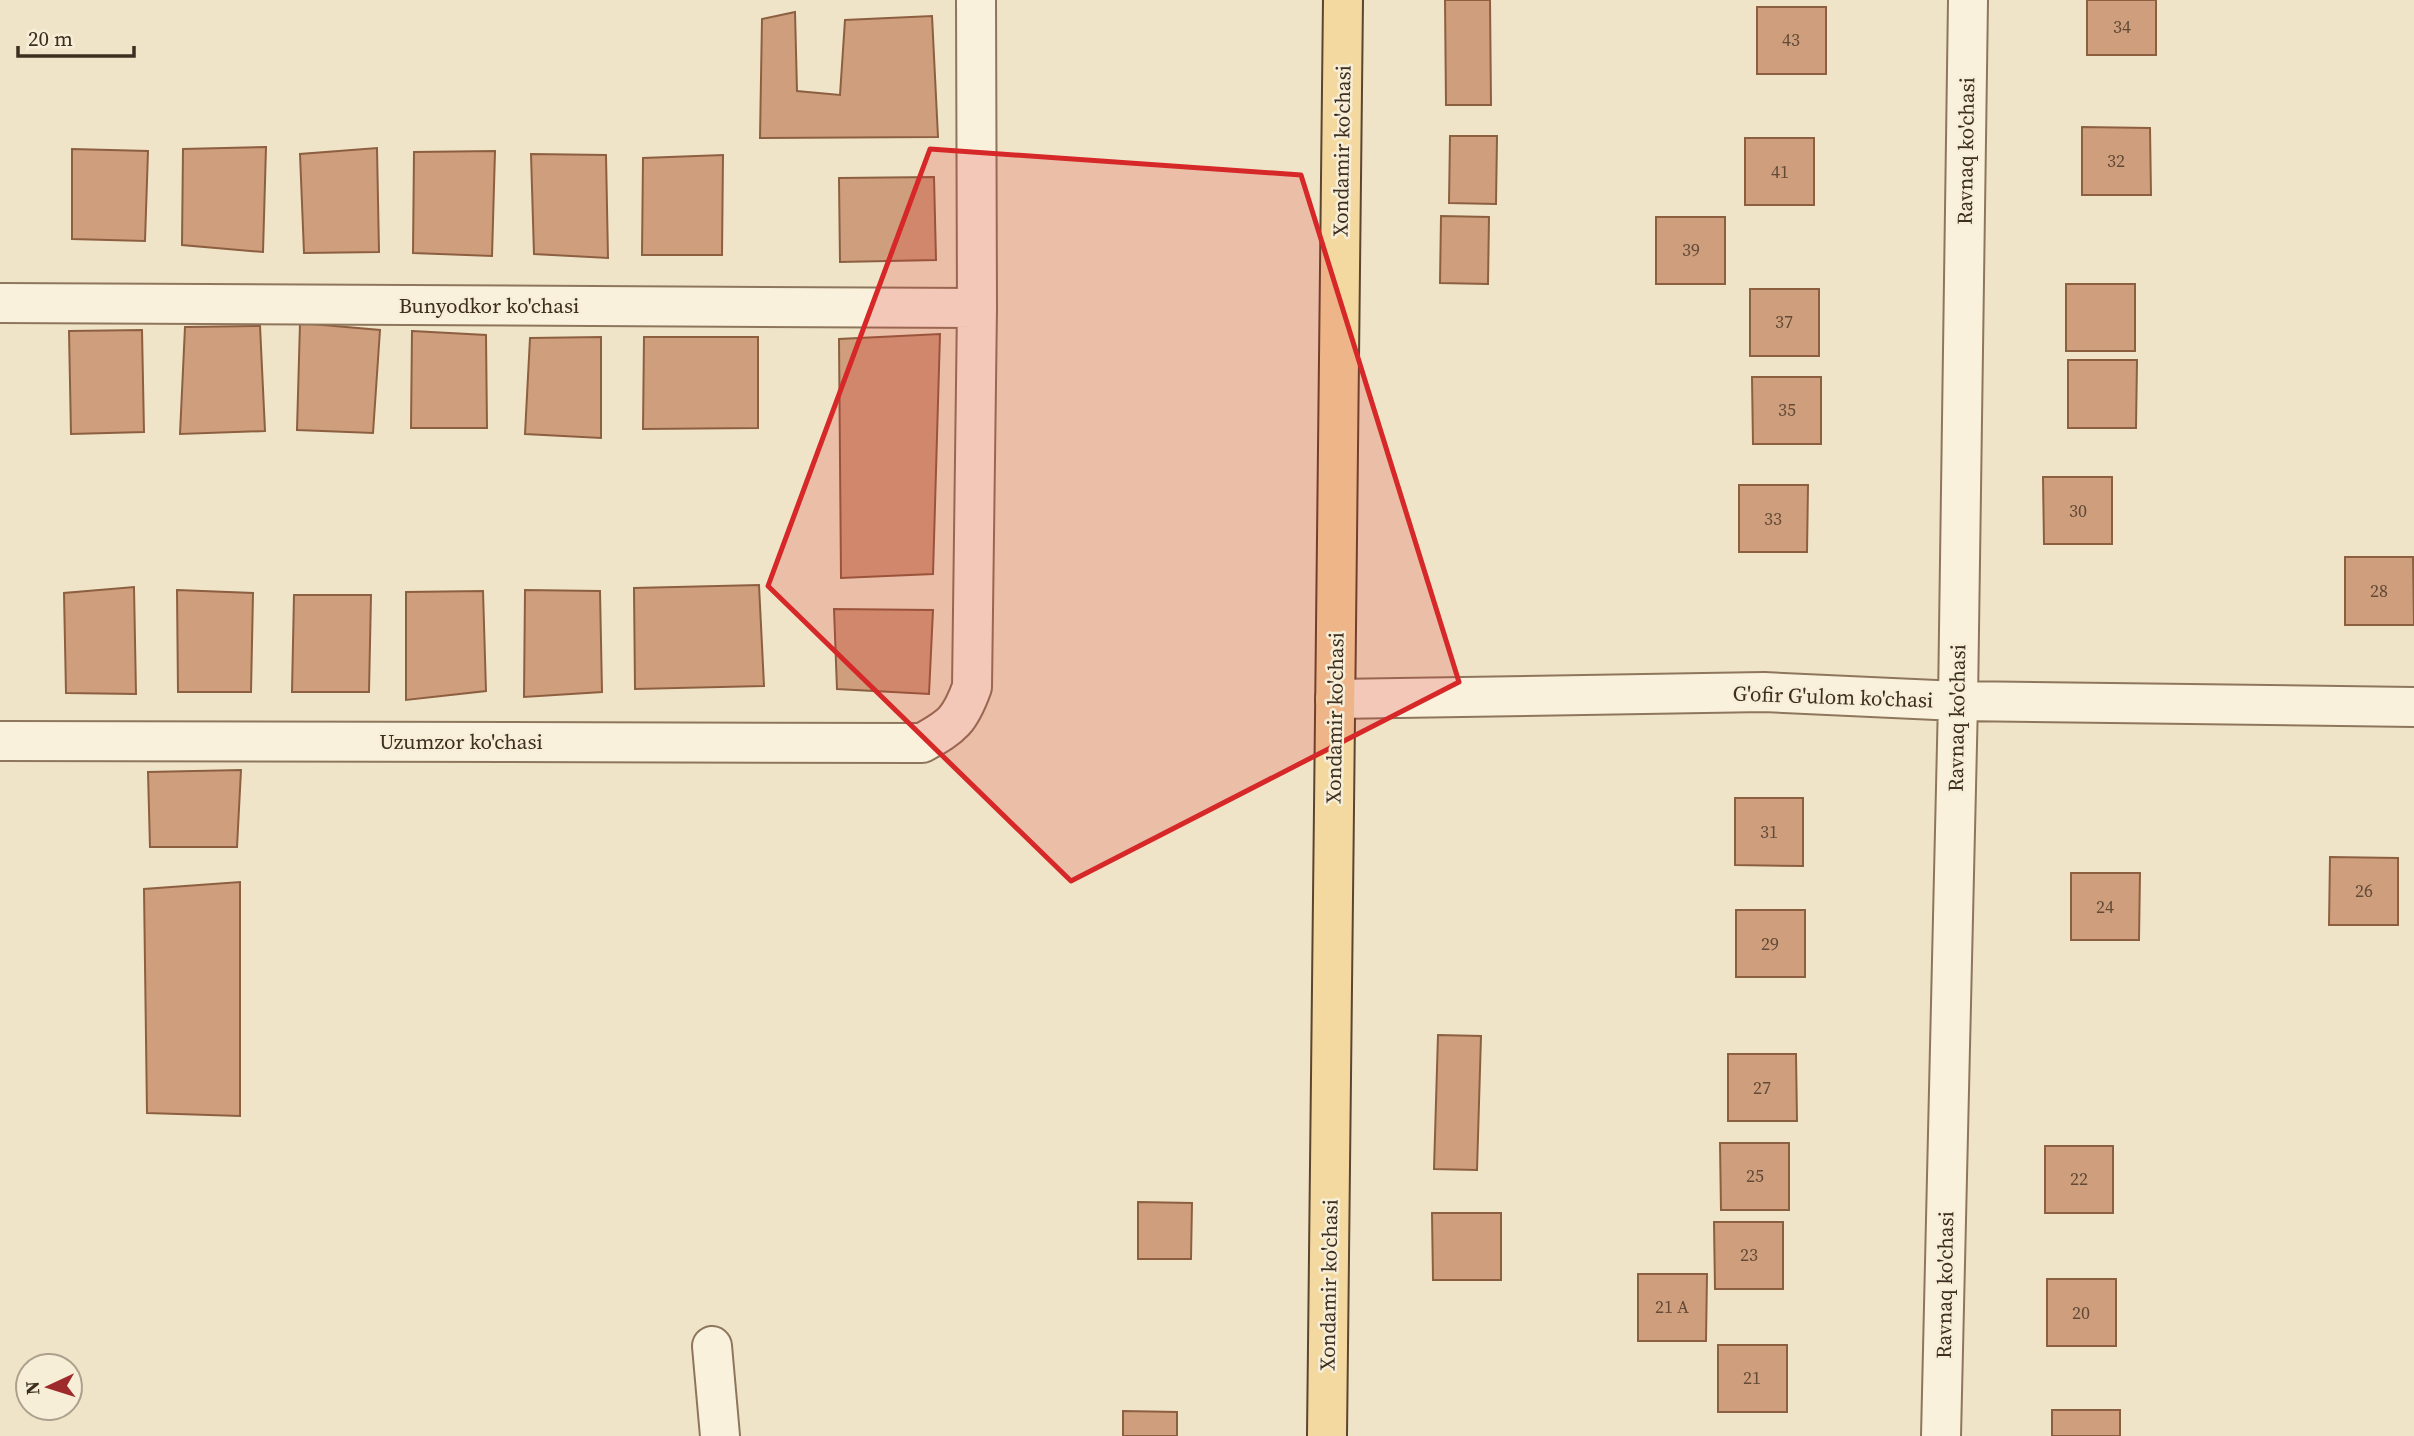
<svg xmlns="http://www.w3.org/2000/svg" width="2414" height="1436" font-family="'Source Serif 4',serif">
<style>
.building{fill:#cf9f7d;stroke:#8d5f41;stroke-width:2}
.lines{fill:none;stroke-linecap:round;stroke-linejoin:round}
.minor-casing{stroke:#8d765c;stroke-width:42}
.major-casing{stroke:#5b4430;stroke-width:42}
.minor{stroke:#faf1dc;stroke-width:38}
.major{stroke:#f3d9a0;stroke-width:38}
.marked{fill:#d62828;fill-opacity:0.2;stroke:#d62828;stroke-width:5;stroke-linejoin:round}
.labels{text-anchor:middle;stroke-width:5;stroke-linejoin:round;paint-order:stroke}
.number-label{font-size:18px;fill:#624a37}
.street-label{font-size:21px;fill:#3d2e20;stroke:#f7eed8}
</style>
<rect width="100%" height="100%" fill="#f0e4c8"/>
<path class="building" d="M1445,0H1490L1491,105H1446Z
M2087,0H2156V55H2087Z
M1757,7H1826V74H1757Z
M795,12L797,91L840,95L845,20L932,16L938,137L760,138L762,19Z
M2082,127L2150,128L2151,195H2082Z
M1450,136H1497L1496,204L1449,203Z
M1745,138H1814V205H1745Z
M266,147L263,252L182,245L183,149Z
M377,148L379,252L304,253L300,154Z
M72,149L148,151L145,241L72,239Z
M495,151L492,256L413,253L414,152Z
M531,154L606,155L608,258L534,254Z
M723,155L722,255H642L643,158Z
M934,177L936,260L840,262L839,178Z
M1441,216L1489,217L1488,284L1440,283Z
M1656,217H1725V284H1656Z
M2066,284H2135V351H2066Z
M1750,289H1819V356H1750Z
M300,323L380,330L373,433L297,430Z
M260,326L265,431L180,434L185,327Z
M142,330L144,432L71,434L69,331Z
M412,331L486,335L487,428H411Z
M940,334L933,574L841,578L839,339Z
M601,337V438L525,434L530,338Z
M644,337H758V428L643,429Z
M2068,360H2137L2136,428H2068Z
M1752,377H1821V444H1753Z
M2043,477H2112V544H2044Z
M1739,485H1808L1807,552H1739Z
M2345,557H2413L2414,625H2345Z
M759,585L764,686L635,689L634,588Z
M134,587L136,694L66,693L64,593Z
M177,590L253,593L251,692H178Z
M525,590L600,591L602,692L524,697Z
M483,591L486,691L406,700V592Z
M294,595H371L369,692H292Z
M834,609L933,610L929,694L837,689Z
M241,770L237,847H150L148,772Z
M1735,798H1803V866L1735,865Z
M2330,857L2398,858V925H2329Z
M2071,873H2140L2139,940H2071Z
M240,882V1116L147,1113L144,889Z
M1736,910H1805V977H1736Z
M1438,1035L1481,1036L1477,1170L1434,1169Z
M1728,1054H1796L1797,1121H1728Z
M1720,1143H1789V1210H1721Z
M2045,1146H2113V1213H2045Z
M1138,1202L1192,1203L1191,1259H1138Z
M1432,1213H1501V1280H1433Z
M1714,1222H1783V1289H1715Z
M1638,1274H1707L1706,1341H1638Z
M2047,1279H2116V1346H2047Z
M1718,1345H1787V1412H1718Z
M2052,1410H2120V1436H2052Z
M1123,1411L1177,1412V1436H1123Z"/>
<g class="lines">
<defs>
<path id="minor" d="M0,303L977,308
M1335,699L1764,692L1958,701L2414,707
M0,741L922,743C953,726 960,720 972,687L977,308L976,0
M712,1346L720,1436
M1941,1436L1958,701L1968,0"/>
<path id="major" d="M1327,1436L1343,0"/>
</defs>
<use href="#minor" class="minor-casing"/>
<use href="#major" class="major-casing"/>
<use href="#minor" class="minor"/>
<use href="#major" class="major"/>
</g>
<path class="marked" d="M930,149L1301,175L1459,682L1071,881L768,586Z"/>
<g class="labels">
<g class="number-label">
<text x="2122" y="33">34</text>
<text x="1791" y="46">43</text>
<text x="2116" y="167">32</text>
<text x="1780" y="178">41</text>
<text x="1691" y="256">39</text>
<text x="1784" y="328">37</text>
<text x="1787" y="416">35</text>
<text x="2078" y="517">30</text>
<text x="1773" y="525">33</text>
<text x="2379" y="597">28</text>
<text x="1769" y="838">31</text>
<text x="2364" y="897">26</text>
<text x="2105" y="913">24</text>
<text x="1770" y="950">29</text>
<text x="1762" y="1094">27</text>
<text x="1755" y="1182">25</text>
<text x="2079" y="1185">22</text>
<text x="1749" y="1261">23</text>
<text x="1672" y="1313">21 А</text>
<text x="2081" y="1319">20</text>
<text x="1752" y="1384">21</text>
</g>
<g class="street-label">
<text transform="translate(1342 151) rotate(-89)" y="7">Xondamir ko'chasi</text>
<text transform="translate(1966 151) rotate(-89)" y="7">Ravnaq ko'chasi</text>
<text x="489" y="313">Bunyodkor ko'chasi</text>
<text transform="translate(1833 697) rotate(2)" y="7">G'ofir G'ulom ko'chasi</text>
<text transform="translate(1335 718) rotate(-89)" y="7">Xondamir ko'chasi</text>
<text transform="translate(1957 718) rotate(-89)" y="7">Ravnaq ko'chasi</text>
<text x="461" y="749">Uzumzor ko'chasi</text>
<text transform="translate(1329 1285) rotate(-89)" y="7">Xondamir ko'chasi</text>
<text transform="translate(1945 1285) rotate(-89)" y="7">Ravnaq ko'chasi</text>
</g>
</g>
<g transform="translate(49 1387) rotate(266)"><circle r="33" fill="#f7eed8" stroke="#ada18e" stroke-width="2"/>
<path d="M0-5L12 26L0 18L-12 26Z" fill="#9e2a2b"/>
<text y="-10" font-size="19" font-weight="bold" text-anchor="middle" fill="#3d2e20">N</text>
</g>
<path d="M18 46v10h116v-10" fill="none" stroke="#3d2e20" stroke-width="3.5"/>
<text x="28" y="46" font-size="21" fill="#3d2e20" stroke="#f7eed8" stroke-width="5" paint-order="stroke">20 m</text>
</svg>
